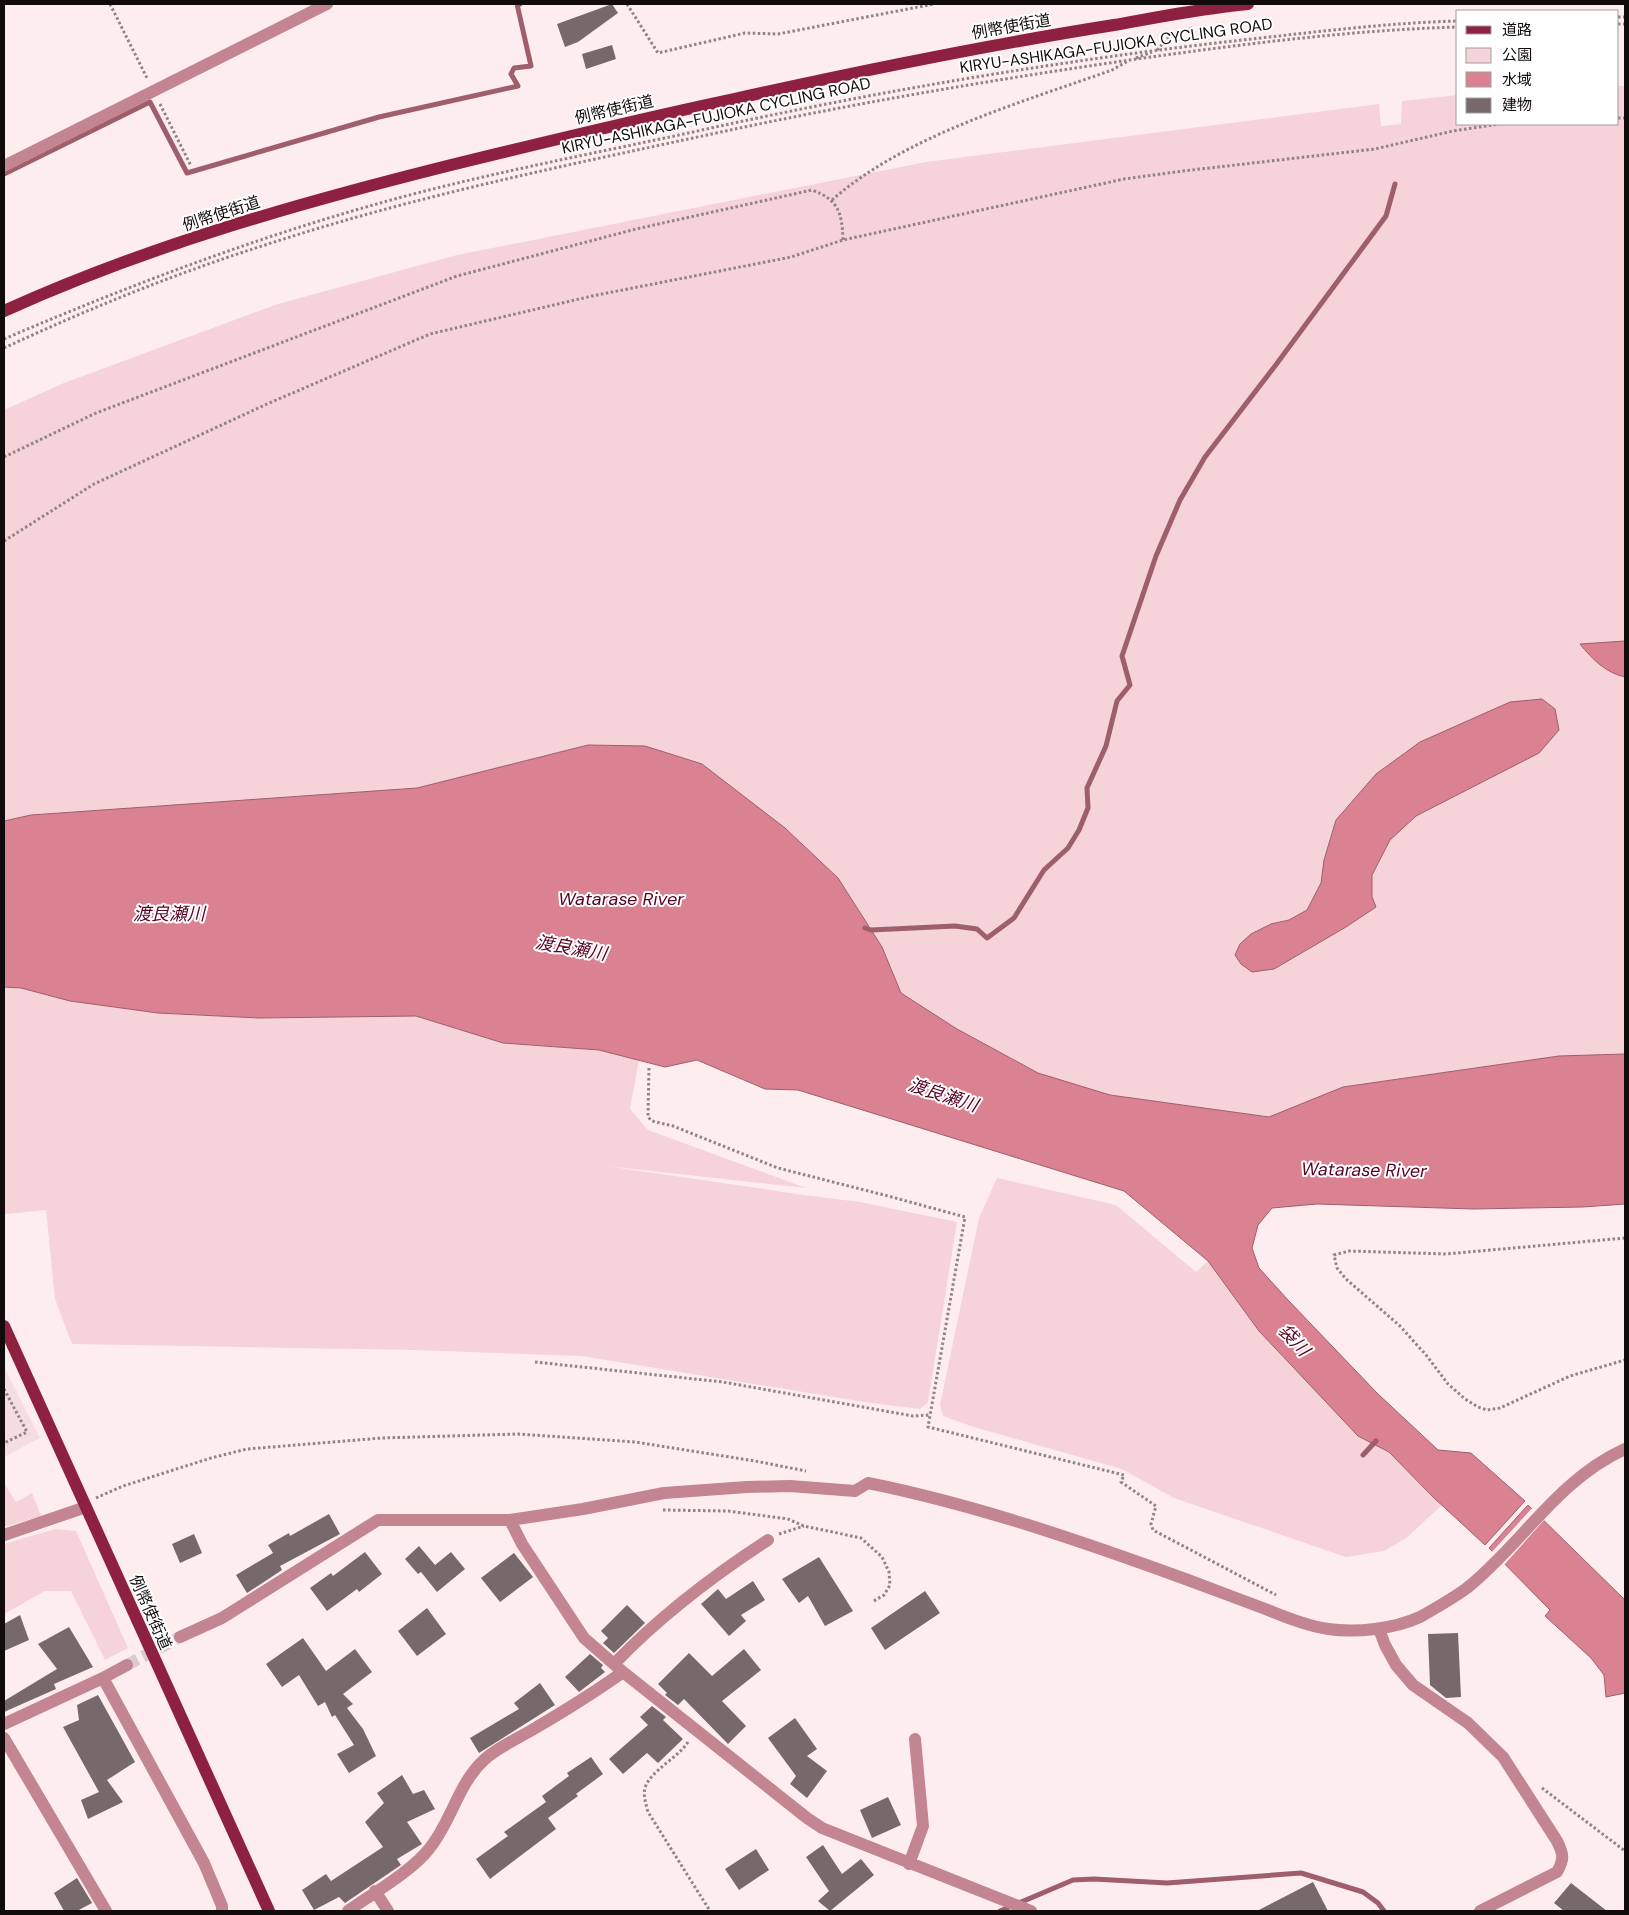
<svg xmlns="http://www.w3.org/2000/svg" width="1629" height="1915" font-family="'DM Sans','Noto Sans JP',sans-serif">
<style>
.built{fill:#f6dde1}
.green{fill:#f5d3d8}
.water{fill:#db8292;stroke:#9e5e6a}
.pier{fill:#feedef}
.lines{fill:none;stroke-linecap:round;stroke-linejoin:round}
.stream{stroke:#9e5e6a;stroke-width:5}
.building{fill:#77696b}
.minor-tunnel{stroke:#dacbcd;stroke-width:12;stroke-dasharray:12 6;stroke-linecap:butt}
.path{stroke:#8f8384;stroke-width:3;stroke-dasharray:2.5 2.5;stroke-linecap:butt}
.minor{stroke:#c3858f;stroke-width:12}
.major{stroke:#8e2040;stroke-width:12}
.labels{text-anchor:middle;stroke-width:4;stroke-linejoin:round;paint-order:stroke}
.street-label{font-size:16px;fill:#110b0c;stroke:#fff}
.water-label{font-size:18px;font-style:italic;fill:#570421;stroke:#fff}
</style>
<rect width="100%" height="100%" fill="#feedef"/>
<path class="built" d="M4,1367L40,1438L4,1457Z"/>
<path class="green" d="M1618,86H1625V1054L1559,1056L1344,1087L1269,1117L1110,1095L1038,1073L957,1029L901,993L882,947L838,878L785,828L588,745L417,788L31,815L4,821V410L64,383L278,304L457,255L926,162L1379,104L1381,126L1401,124L1402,101L1458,95V124H1618Z
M4,987L21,988L70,1001L158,1013L259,1018L416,1016L503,1043L599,1050L639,1060L630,1109L648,1130L806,1188L606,1166L811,1196L860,1202L957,1222L928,1402L920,1409L871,1403L581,1356L414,1350L72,1344L55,1299L46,1210L4,1214Z
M997,1178L1116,1205L1196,1272L1208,1261L1259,1331L1358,1436L1389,1452L1442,1505L1405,1539L1384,1551L1346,1557L1174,1498L1122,1469L974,1427L943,1416L940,1405L979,1218Z
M4,1483L16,1502L32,1493L41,1516L4,1527Z
M55,1529L76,1531L128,1648L105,1660L71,1591H45L4,1614V1544Z"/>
<path class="water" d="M1625,641V677C1606,673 1592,659 1580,644Z
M1542,699L1555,709L1559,730L1539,753L1416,816L1390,840L1372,875V897L1376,907L1346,927L1274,969L1252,972L1241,964L1235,955L1240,944L1251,934L1271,924L1289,920L1307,910L1321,883L1324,860L1336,820L1376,774L1420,742L1510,702Z
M588,745L645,746L702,764L785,828L838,878L882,947L901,993L957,1029L1038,1073L1110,1095L1269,1117L1343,1087L1559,1056L1625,1054V1204L1583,1207L1473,1209L1317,1204L1272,1208L1258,1225L1252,1248L1259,1268L1288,1300L1377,1393L1438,1450L1471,1453L1525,1501L1485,1545L1433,1497L1389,1452L1358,1436L1259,1331L1208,1261L1124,1191L798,1090L765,1089L697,1060L665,1067L599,1050L503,1043L416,1016L259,1018L158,1013L70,1001L21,988L4,987V821L31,815L417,788Z
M1528,1505L1625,1600V1693L1606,1697L1604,1675L1591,1658L1545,1616L1550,1610L1489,1548Z"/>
<path class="pier" d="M1534,1506L1546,1518L1504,1565L1491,1553Z"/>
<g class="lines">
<path class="stream" d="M4,174L150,102L187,173L379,117L518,86L511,74L514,68L531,66L517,4H520
M865,928L871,930L955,926L977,929L987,938L1014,918L1044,870L1068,848L1079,830L1088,808L1087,788L1106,746L1117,701L1130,685L1122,656L1156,556L1180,500L1205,457L1275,366L1386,216L1395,184
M1363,1455L1376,1441
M1000,1911L1073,1880L1094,1879L1167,1883L1301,1873L1363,1892L1378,1903L1384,1911"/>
</g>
<path class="building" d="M612,4L618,13L578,42L565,47L557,24Z
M612,45L616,59L586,69L582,54Z
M329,1514L340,1534L280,1566L282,1570L247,1593L236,1575L273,1553L268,1545L289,1533L290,1536Z
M194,1534L202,1553L180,1563L172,1544Z
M419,1546L435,1565L451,1552L465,1569L437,1592L421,1572L418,1574L405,1559Z
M365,1552L382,1574L359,1592L357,1589L327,1611L310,1588L331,1573L333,1576Z
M514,1553L533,1577L500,1602L481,1578Z
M819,1557L853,1611L825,1626L808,1596L799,1603L782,1579Z
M753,1581L765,1600L741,1615L746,1621L729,1636L701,1604L718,1589L726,1599Z
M925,1591L940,1613L885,1650L871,1628Z
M627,1605L645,1623L614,1653L603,1643L608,1638L601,1631Z
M427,1608L446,1634L417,1656L398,1631Z
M20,1615L29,1640L4,1651V1624Z
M69,1627L93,1667L54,1684L56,1689L4,1712V1701L57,1669L38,1644Z
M1458,1633L1461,1697L1446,1698L1430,1685L1428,1634Z
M303,1638L326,1671L355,1649L372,1672L343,1694L353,1704L347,1708L363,1729L376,1756L349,1773L337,1754L354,1745L335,1715L332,1717L325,1702L318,1706L299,1675L282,1687L266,1664Z
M744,1649L761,1670L722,1701L746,1726L728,1744L684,1699L678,1705L665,1695L667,1693L658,1684L689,1653L712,1676Z
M590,1654L603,1665L601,1668L605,1672L579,1692L565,1677Z
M540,1683L555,1705L479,1753L470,1738L519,1709L514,1703Z
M98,1695L135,1762L107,1780L123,1802L88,1819L81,1800L99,1792L63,1727L79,1720L77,1705Z
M652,1706L666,1717L663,1720L683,1739L658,1763L647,1753L623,1774L609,1759L648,1725L640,1717Z
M795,1718L817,1749L807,1756L827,1771L807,1798L790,1784L796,1776L768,1738Z
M591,1757L603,1774L576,1794L578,1796L548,1818L556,1829L490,1879L476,1859L508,1836L504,1832L546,1802L542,1796L569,1776L567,1773Z
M402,1775L413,1794L424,1790L435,1809L407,1822L422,1844L397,1859L401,1865L345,1903L339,1897L314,1910L302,1890L326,1874L331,1881L383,1847L365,1822L384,1803L377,1793Z
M888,1797L901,1825L872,1838L860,1810Z
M823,1845L842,1874L861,1859L874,1875L830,1911L818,1901L829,1891L806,1857Z
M756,1849L769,1870L739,1890L725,1869Z
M77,1878L92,1903L77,1911H64L54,1893Z
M1313,1882L1328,1911H1257Z
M1571,1883L1607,1911H1564L1554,1903Z"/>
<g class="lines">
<path class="minor-tunnel" d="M127,1665L180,1637"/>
<path class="path" d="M110,4L147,78
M627,4L658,53L745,33L778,34L934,4
M1618,17H1625
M1618,24H1625
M1157,50L1169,37L1194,27
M1136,58L1152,52
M160,104L191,166
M1618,118H1625
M832,200C906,135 1020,103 1112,70L1128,61
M4,339C142,280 283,227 429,190C516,168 605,151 693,132C872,92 1051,62 1233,41C1308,33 1383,23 1458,21
M4,348C88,309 174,274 262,246C407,198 558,167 707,135C854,103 1002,78 1151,57C1252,43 1355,30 1458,27
M4,457L96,413L457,276L636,229L812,190C839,200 842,213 843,240
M4,541L94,484L267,404L430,334L592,296L791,257L843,240L1124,179L1183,171L1375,149L1453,131L1499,124
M649,1068L648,1117L652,1121L673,1126L778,1168L888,1196L965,1217L928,1427L1124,1475L1121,1482L1156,1506L1151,1524L1153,1530L1276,1595
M1625,1238L1446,1254L1349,1251L1334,1255L1337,1268L1346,1279L1400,1326L1426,1355L1448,1384L1465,1399L1478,1407L1487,1410L1500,1408L1570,1376L1625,1360
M535,1362L723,1382L913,1416L929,1415
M4,1389L27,1432L4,1443
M96,1498L123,1486L211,1458L247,1449L382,1438L518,1434L635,1442L755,1461L806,1471
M663,1510L728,1511L788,1519L804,1526L861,1538L882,1557L889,1572L890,1585L884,1595L872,1602
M779,1534L804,1526
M688,1742C678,1758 650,1771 645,1788C643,1796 646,1804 648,1812L710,1911
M1542,1788L1625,1851"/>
<path class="minor" d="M4,166L327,4
M510,1520L522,1544L584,1638L623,1672L807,1818L822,1828L1031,1911
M4,1535L86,1507
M1379,1629L1385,1645L1396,1665L1413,1685L1468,1723L1503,1757L1557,1841C1564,1855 1564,1859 1557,1872L1480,1911
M180,1637L222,1618L378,1520H510L583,1509L664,1493L747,1487L790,1486L855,1491L868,1483C977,1505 1084,1542 1188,1580C1215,1590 1241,1600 1268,1610C1287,1618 1308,1626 1328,1629C1356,1633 1394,1629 1420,1617C1436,1608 1452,1599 1467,1588C1523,1543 1557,1480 1625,1449
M614,1664C661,1615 711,1577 768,1540
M103,1678L204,1863L222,1906V1911
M4,1724L103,1678L127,1665
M4,1738L106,1911
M909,1864L923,1826L915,1739
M375,1891L388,1911
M348,1911C372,1894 412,1871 429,1849C452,1821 458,1783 485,1759C498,1747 521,1737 537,1727C566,1710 595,1692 623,1672"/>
<path class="major" d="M4,311C147,246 299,203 451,165C545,142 639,119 734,99C860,71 987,45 1114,25C1159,17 1204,8 1248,4
M4,1326L269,1911"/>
</g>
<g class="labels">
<g class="street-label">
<text transform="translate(1011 26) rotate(-10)" y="6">例幣使街道</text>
<text transform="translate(1116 45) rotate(-8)" y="6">KIRYU-ASHIKAGA-FUJIOKA CYCLING ROAD</text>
<text transform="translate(614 109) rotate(-13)" y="6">例幣使街道</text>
<text transform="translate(716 115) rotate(-12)" y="6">KIRYU-ASHIKAGA-FUJIOKA CYCLING ROAD</text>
<text transform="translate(221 213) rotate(-18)" y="6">例幣使街道</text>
<text transform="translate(151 1612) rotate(66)" y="6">例幣使街道</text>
</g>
<g class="water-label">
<text x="621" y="905">Watarase River</text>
<text x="169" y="920">渡良瀬川</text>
<text transform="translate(571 948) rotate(10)" y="6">渡良瀬川</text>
<text transform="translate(943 1095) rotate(18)" y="6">渡良瀬川</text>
<text transform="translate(1364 1170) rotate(1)" y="6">Watarase River</text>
<text transform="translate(1294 1340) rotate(47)" y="6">袋川</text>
</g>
</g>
<rect width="1629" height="1915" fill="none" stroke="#110b0c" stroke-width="10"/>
<rect x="1456" y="10" width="162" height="115" fill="#ffffff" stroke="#a09d9e"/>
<rect x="1466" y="26" width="25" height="8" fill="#8e2040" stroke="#a09d9e"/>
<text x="1502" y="35" font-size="15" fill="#110b0c">道路</text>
<rect x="1466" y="48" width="25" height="15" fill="#f5d3d8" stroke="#a09d9e"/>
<text x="1502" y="60" font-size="15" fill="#110b0c">公園</text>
<rect x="1466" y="72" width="25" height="15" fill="#db8292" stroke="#a09d9e"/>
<text x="1502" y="85" font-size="15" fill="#110b0c">水域</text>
<rect x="1466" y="98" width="25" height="15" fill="#77696b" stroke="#a09d9e"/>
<text x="1502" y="110" font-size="15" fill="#110b0c">建物</text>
</svg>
